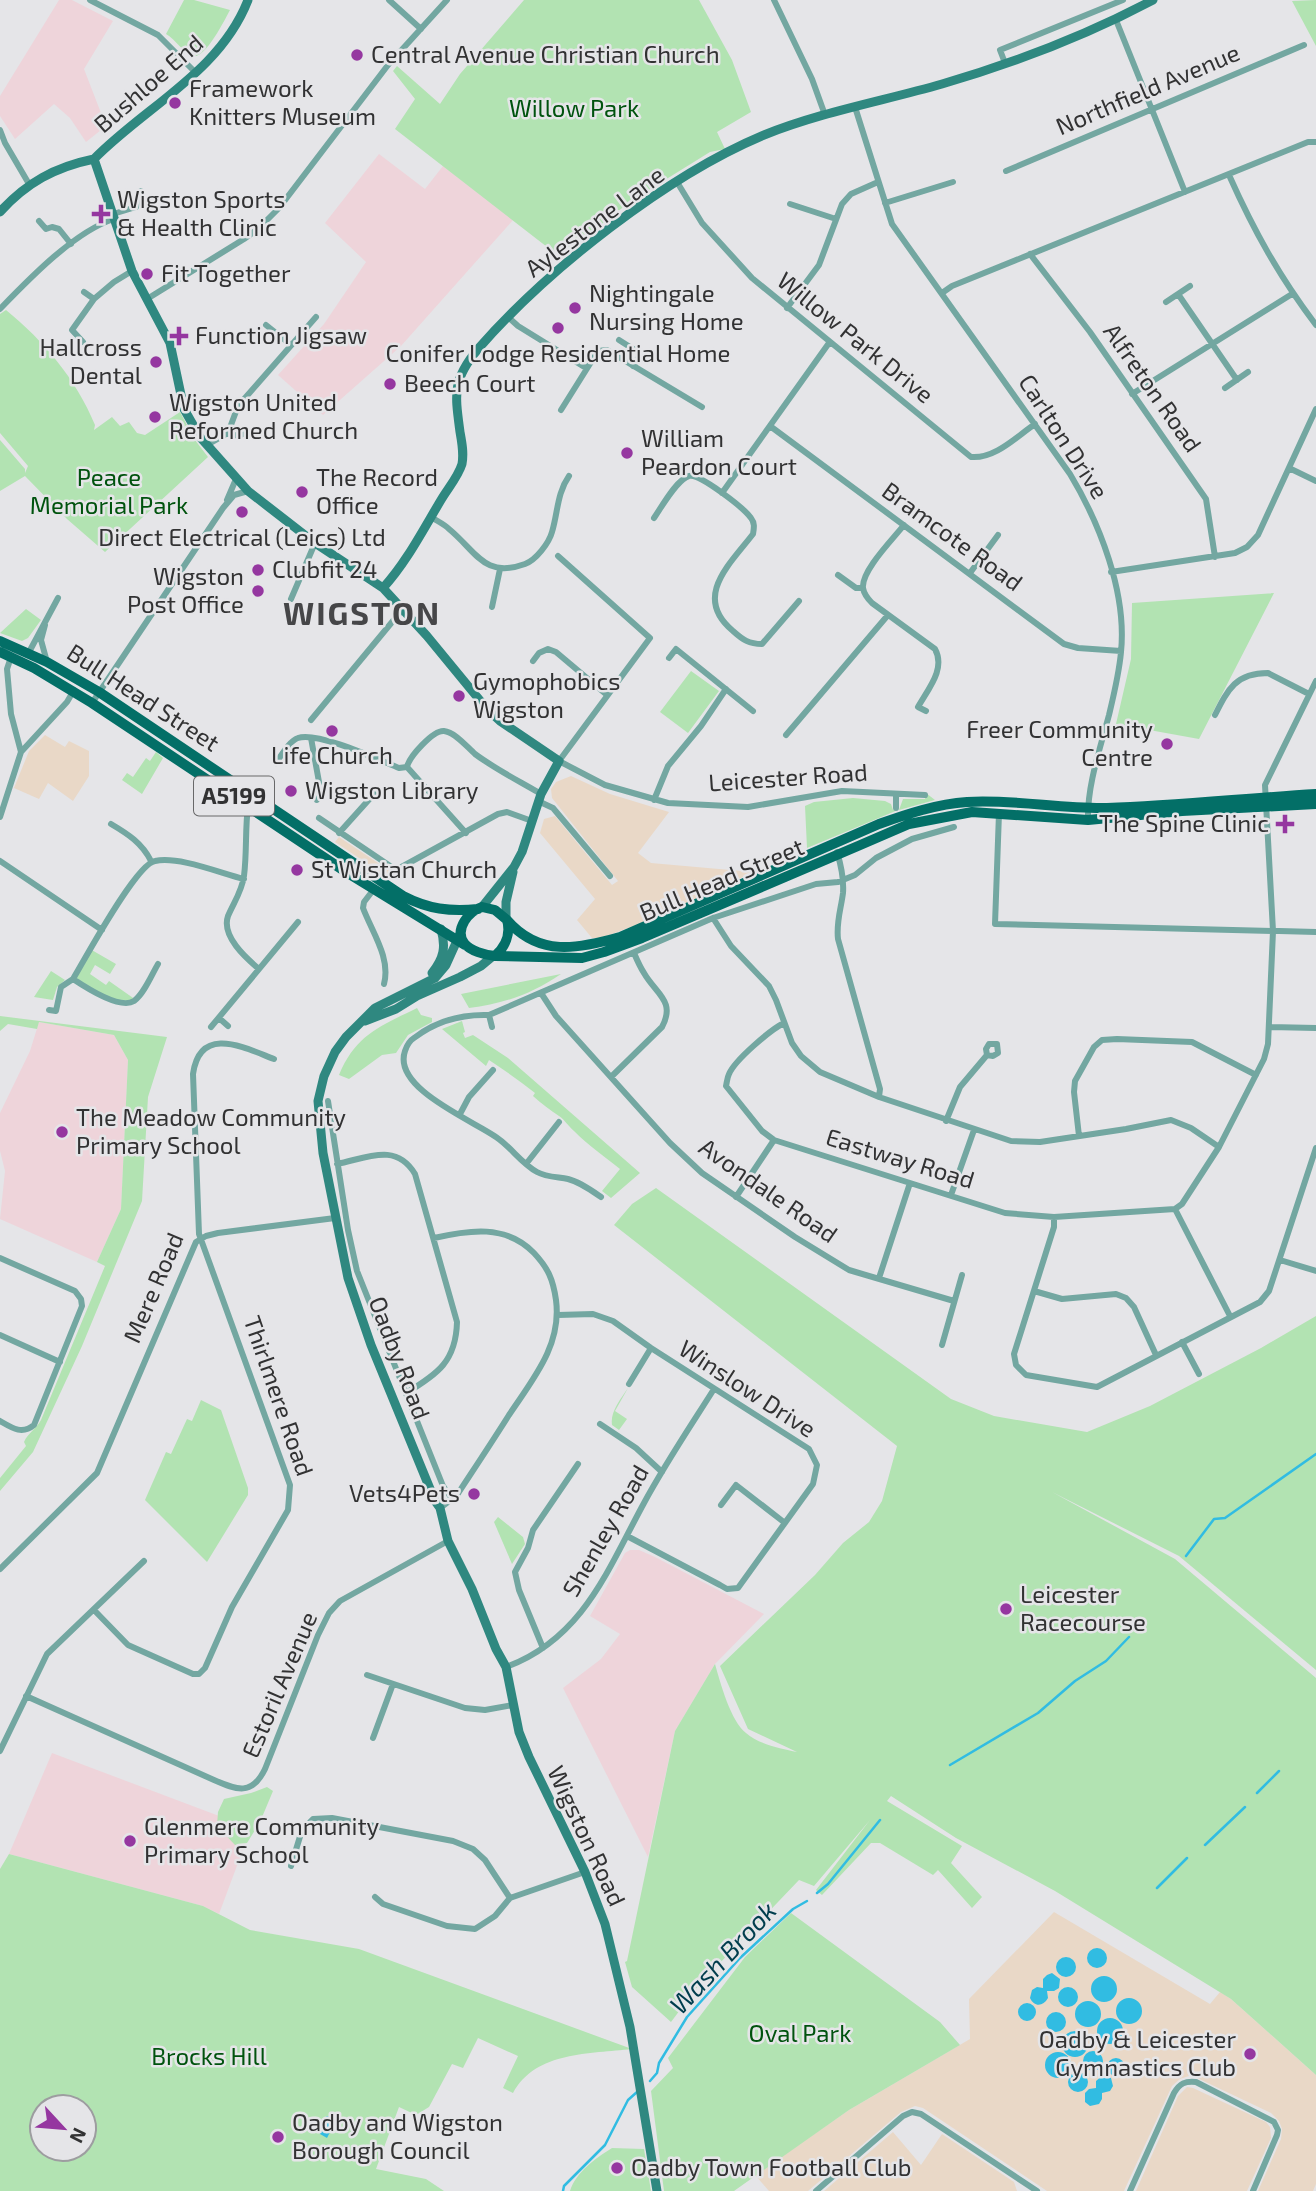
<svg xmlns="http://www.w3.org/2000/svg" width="1316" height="2191" font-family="'Exo 2',sans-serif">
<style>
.industrial{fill:#e9d8c7}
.education{fill:#eed4da}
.green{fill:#b2e3b2;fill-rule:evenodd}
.water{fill:#31bce2}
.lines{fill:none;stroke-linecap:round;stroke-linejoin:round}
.stream{stroke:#31bce2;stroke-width:2.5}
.street{stroke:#73a7a1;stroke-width:6}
.secondary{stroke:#2f8880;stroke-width:9}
.primary{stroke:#036f67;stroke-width:10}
.poi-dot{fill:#9537a0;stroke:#e5e5e8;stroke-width:2.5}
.labels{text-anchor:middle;stroke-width:5;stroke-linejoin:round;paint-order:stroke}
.shield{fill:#e5e5e8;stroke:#686869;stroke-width:2}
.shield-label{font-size:23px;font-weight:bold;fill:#323233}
.poi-label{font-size:24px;fill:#323233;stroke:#e5e5e8;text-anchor:start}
.street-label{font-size:24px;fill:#323233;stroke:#e5e5e8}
.park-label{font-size:24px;fill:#00530e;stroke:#e5e5e8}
.water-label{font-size:26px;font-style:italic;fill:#003d4d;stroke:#e5e5e8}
.district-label{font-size:32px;font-weight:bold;letter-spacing:2px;fill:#464648;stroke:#e5e5e8}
</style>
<rect width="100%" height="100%" fill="#e5e5e8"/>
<path class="industrial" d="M45,735L65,747L69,741L89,751V776L73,801L48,783L39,799L14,788L29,751Z
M571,776L610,794L669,812L638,853L651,863L753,872L674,911L601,938H592L577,920L595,899L540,833L544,819L555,816L612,885L618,881L552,798L551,789L556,782Z
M339,837L393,873L386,876L335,842Z
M1054,1912L1210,2004L1220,1992L1231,1999L1316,2075V2184L1313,2191H1258L1281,2139L1282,2129L1279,2121L1271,2113L1193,2076H1189L1180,2079L1172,2086L1124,2191H1047L923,2108L915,2106L901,2112L808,2191H769L755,2175L849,2110L970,2039L969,1999Z
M1187,2087L1193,2088L1266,2122L1270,2127L1271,2138L1247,2191H1136L1178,2096Z
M893,2132L921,2165L942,2134L1014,2182L1017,2191H824Z"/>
<path class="education" d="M59,0H72L113,21L84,69L106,126L86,142L70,118L54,104L15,139L0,116V96Z
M379,154L425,189L443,166L513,220L401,346L323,415L278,375L324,324L366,262L325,223Z
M39,1022L114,1035L128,1060L121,1209L97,1262L0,1219L5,1171L0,1151V1113L30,1051Z
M630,1550H639L655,1557L764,1614L715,1664L675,1731L648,1857L563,1688L601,1659L620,1634L590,1616L625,1553Z
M52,1753L251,1828L219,1914L203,1906L9,1854Z"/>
<path class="green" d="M184,0H194L230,10C224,21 205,60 192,56C185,54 175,39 166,34Z
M524,0H699L732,60L751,112L717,132L725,149L710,152L631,201L560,257L395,129L415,99L393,71L397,66L440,104L460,74Z
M1316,0V46L1292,1Z
M6,310C44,341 76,379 95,425L94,430L112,417L120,426L129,422L137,433L145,435L180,412L195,440L208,457L105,552L67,519L25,476L0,491V440L25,469V473L28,466L0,433V314Z
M1274,593L1199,739L1116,724L1131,659L1132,603Z
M26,609L41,620L28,638L22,641L0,633Z
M691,671L719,691L688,733L660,712Z
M156,752L163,758L142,794L122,780L127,773L133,777L146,758L150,761Z
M926,793L935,800L899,810L903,799H925Z
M853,798L885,801L891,804L893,810H898L807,848L805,806L814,802Z
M90,949L116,964L110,974L95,965L90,974L106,985L109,981L136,1000C116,1008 91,989 73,979Z
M51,971L65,980L57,987L53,1000L34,997Z
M561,974C532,994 503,1004 469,1008L461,994Z
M417,1008L421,1015L432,1018V1022L408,1035L396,1053L382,1055L349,1079L339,1075C356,1034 381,1026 417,1008Z
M0,1016L167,1037L148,1097L142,1201L82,1346L33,1452L0,1491V1478L26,1446L24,1442C28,1433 36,1429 41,1420L105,1266L97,1262L121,1209L128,1060L114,1035L39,1022L37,1029L8,1024L0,1031Z
M462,1021L465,1032L463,1033L465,1038L473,1035L508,1058L640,1173L611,1198L602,1191L620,1169C604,1156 589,1146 574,1131C568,1126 565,1120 559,1116C550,1110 542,1104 533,1096L535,1093C520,1081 504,1070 489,1060L486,1066L442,1029Z
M656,1188L951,1399L994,1416L1087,1432L1150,1406L1261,1348L1316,1316V1670L1179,1556L1052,1492L1175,1559L1316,1678V2075L1231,1999L1055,1891L956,1838L891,1796L887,1801L962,1846L951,1863L982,1897L972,1908L938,1870L933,1875L880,1843H871L822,1895L816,1890L870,1820L814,1886L799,1880L698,1986L671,2022L632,1987L625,1962L627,1961L675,1731L715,1664C720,1682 731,1722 746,1733C758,1744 781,1749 797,1752L748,1729L720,1666L815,1575L843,1543L869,1522L882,1501L897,1446L614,1225L632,1204Z
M628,1388L615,1411L627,1419L619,1430L612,1425C610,1412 620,1400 628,1388Z
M201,1400L221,1410L248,1488V1495L207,1562L145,1500L166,1452L171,1454L187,1419L192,1421Z
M498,1517L523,1537L525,1544L512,1564L494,1522Z
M267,1787L273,1791L260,1822L247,1843L235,1845L217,1826L218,1812L224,1799L251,1793Z
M9,1854L203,1906L250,1930L359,1949L632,2049C590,2054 536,2051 513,2093L503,2088L518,2056L478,2038L463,2068L452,2064L429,2107L416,2115L399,2107L376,2169L426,2179L444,2191H0V1869ZM42,2107H84V2149H42Z
M791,1913L940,2022L960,2045L849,2110L734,2191H664L651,2091L673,2068L668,2058L745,1957Z
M612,2148L644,2149L651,2191H570C576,2172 596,2158 612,2148Z"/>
<path class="water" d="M1087 1958a10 10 0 1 1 20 0a10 10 0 1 1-20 0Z
M1056 1967a10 10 0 1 1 20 0a10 10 0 1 1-20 0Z
M1052,1973L1060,1979L1059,1988L1054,1991H1047L1048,1998C1043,2007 1034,2007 1030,1998L1032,1990L1037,1987L1043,1988V1979L1047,1975Z
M1091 1989a13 13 0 1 1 26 0a13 13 0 1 1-26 0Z
M1058 1997a10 10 0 1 1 20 0a10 10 0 1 1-20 0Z
M1116 2011a13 13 0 1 1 26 0a13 13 0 1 1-26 0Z
M1075 2014a13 13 0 1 1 26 0a13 13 0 1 1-26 0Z
M1018 2012a9 9 0 1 1 18 0a9 9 0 1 1-18 0Z
M1046 2022a10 10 0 1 1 20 0a10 10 0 1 1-20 0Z
M1097 2031a13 13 0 1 1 26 0a13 13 0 1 1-26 0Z
M1062 2044a13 13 0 1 1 26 0a13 13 0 1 1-26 0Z
M1083 2061a10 10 0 1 1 20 0a10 10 0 1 1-20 0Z
M1045 2065a13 13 0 1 1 26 0a13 13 0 1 1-26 0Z
M1107 2067a9 9 0 1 1 18 0a9 9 0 1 1-18 0Z
M1068 2082a10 10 0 1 1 20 0a10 10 0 1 1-20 0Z
M1103,2075L1111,2078L1113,2086L1110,2091L1102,2093V2099L1099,2104L1090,2106L1085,2102V2093L1089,2089L1096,2088V2081Z
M327,2116L332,2118L333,2126L327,2138L320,2134L317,2123Z"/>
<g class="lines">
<path class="stream" d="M1186,1556L1214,1519L1225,1518L1316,1454
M950,1765L1038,1713L1075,1681L1106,1661L1129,1637
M1257,1793L1279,1771
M1205,1845L1245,1807
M1157,1888L1187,1858
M817,1893L828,1884L880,1820
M650,2081L657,2073L659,2063L687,2017L740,1958L793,1909L807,1901
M563,2191L564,2186L605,2145L628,2100L637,2092"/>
<path class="street" d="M90,0L158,35L195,72
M389,0L421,29
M774,0L812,79L825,115
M1116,20L1185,192
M1005,63L1000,50L1123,0
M855,107L892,224L1070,474C1100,524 1127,593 1121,652C1119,674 1114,694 1109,715C1100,749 1087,786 1088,820
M0,130L5,143L29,184
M1006,171L1304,45
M1229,175C1254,231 1279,276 1316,325
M677,182L702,223L752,278L971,457C995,459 1016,437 1035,424
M885,203L953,182
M790,204L836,219
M113,214L136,207L141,191
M39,221L46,229L52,227L59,229L71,244
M1030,254L1090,332L1206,499L1215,557
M84,292L94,299
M942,293L952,286L1308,142H1316
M1178,294L1237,380
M147,299L244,239L259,228L279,208L388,65L447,0
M1166,302L1190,286
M787,308L819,265L842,204L851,194L878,182
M0,309C28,280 75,231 114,219
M508,317L518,326L586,368
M266,325L291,345
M619,340L641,354L633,366
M83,342L72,330L94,299L114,282L132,271
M1225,388L1248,372
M1132,394L1292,294
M561,410L598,351L607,350L702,407
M770,426L1064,644L1078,648L1121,651
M228,433L238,436L246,433
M207,445L228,433L238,406L316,317
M1289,468L1316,481
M722,493L829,343
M227,500L236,479
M431,517C437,521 444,524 449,529C476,551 484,579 525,564C536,560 549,543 552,532C558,512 557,493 569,476
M654,518C661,508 677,479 689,476C699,473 744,508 751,518C755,523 754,528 753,534C730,564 692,597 733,631C743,640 749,644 762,644L799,601
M904,525C893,539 861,571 863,588C864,594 868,599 872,603L935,649C946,669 928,689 918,707L926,711
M558,556L650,638L559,761L605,785L668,803L748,807L842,791L925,795
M1111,572L1235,553L1247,547L1258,535L1316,409
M970,573L998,535
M838,575L856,588H863
M291,599L315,543
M492,607L500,569
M45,625L41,640L47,662
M28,654L58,598
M669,658L676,649L753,711
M533,661L539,653L548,649L556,652L607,695
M92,703L223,508L234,495L248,491
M1215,715C1228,689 1236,673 1268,673L1309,694
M311,720L402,610
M786,735L888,615
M311,738L319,782L317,800
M21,752L67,702L74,690
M276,763C281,756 289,741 298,738C317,731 379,760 399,768L407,767L466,833
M407,767C409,757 433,730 444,731C455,732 467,747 475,754C495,769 519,781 541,794
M654,800L668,766L701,726L726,689
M538,801L553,808L610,876
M248,806C245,829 247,852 244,876C242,891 234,902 228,916C221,936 246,958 259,969
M896,808V794
M999,813L995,924L1316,932
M0,817L21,752L11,714L7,669L11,657
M319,818L396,870L498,814L507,812L532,821
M111,824C128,834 142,843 151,861
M339,833L374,794
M837,852C841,865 844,879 843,893C841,909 836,922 838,939L880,1089L879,1097L1011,1141L1040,1142L1126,1129L1171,1120L1191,1128L1219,1147
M0,861L102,930
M374,889L364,902L363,908C372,932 391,958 384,984
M713,918L731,946L769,986L776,1000L792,1043L801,1056L820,1072L879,1097
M73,979C85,959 136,864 155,861C179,856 220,873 244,879
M541,993L556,1016L670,1143L702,1173L795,1237L849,1270L954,1301
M49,1010L56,1011L61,987L73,979C85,987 120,1010 134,1001C144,994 152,974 158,964
M489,1015L492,1027
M219,1018L228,1026
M784,1023C770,1030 735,1060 729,1074C727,1078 727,1082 726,1086L762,1131L774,1140L1005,1213L1054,1217L1175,1209
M211,1027L298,922
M1270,1027L1316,1028
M611,1077L662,1027C676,1001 656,994 644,973C640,967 637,960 634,953
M328,1101L348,1230L357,1271L443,1486L453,1500
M460,1114L469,1097L493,1070
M946,1121L960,1087L987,1055L993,1056L998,1053L997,1044H989L986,1049L987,1055
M1079,1136L1074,1092L1075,1081L1094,1047L1102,1040L1117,1039L1192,1042L1256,1075
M337,1164C367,1158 396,1142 415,1174L457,1322C456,1361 438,1374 406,1393
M526,1164L559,1122
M951,1195L974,1130
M601,1197C591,1190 580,1182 568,1179C558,1177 546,1177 537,1172C521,1163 511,1147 496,1137C472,1120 392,1088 405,1051C407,1045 409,1041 414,1038C436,1021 462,1014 489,1015L713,918L816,884L838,882L855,875L876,858L912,839L954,827
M736,1197L774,1140
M1175,1209L1182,1204L1219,1147L1264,1059L1268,1044L1273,931L1265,785L1316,681
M1175,1209L1230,1316
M1054,1217V1227L1014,1354L1016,1365L1026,1375L1097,1387L1260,1302L1269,1291L1316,1148
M434,1238C469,1230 506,1224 534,1253C548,1268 553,1279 556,1300C562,1345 533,1379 509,1415C492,1442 474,1469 457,1495L440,1508
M0,1258L75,1291L81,1299L82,1306L34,1425C22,1435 12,1428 0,1421
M1280,1260L1316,1271
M879,1278L910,1183
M1034,1291L1062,1299L1116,1294L1126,1298L1134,1307L1156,1355
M558,1315L593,1314L613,1321L651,1348L809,1449L817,1465L813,1484L738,1588L727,1589L720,1585L627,1536
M0,1335L60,1362
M1182,1342L1199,1374
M942,1345L962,1275
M629,1384L651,1348
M600,1424L636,1448L662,1472
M721,1505L736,1485L785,1523
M0,1569L97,1473L196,1242L206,1236L218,1233L335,1218
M94,1610L128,1645L193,1674H199L205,1668L232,1607L288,1510L290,1485L199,1234L193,1074C200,1024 245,1048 274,1059
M543,1648L519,1590L515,1572L528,1548L533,1530L578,1464
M506,1667C583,1639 608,1569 644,1503C665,1464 690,1427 714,1389
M367,1675L465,1708L485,1710L513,1705
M26,1696L214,1780C237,1790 252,1796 265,1769L318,1635L329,1613L340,1601L448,1541
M373,1738L393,1684
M0,1751L47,1654L144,1561
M291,1866L302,1830L313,1819L332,1818L453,1841L473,1849L485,1860L510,1898
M375,1897L383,1904L447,1926L475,1929L495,1916L510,1898L585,1872
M816,2191L903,2116L912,2112L921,2114L1037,2191
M1130,2191L1174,2093C1180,2083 1185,2081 1196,2082L1274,2122L1278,2130L1277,2135L1253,2191"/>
<path class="secondary" d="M94,159L132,271L170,343L184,409L200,437L248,491L315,543L383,588L427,636L487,709L500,721L559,761L541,794L522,852L514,867L482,907
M94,159C146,106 220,72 248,0
M0,212C26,183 55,167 94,159
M383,588C406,563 423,530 441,500C448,488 458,477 462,464C464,453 462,443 460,432C455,394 452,380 478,349C548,269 666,176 764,135C821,112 883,101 942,84C1014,63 1087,35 1153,0
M506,917V902L513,872
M460,934L446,965L435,978L375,1008L346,1037L335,1052L324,1076L318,1101L323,1153L348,1278L371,1345L435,1501L440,1508L448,1541L472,1589L496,1649L506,1667L519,1732L529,1757L585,1872L605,1924L630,2027L657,2191
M432,973C444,958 446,947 441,929
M365,1021L396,1009L417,996L460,977L481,966L493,956"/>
<path class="primary" d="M0,641L47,662L99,692L403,896C428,909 450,912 478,909
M0,652L34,668L92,703L346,872L465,945
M482,907L495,910L507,920C511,934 505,947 495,956C485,955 470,951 464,943C454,929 469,911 482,907Z
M507,920C539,957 578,949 620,937L879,824C907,814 937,804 967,802C1014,799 1060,809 1107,808C1177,806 1246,798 1316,794
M495,956L582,958L604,952L642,938L858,846L909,824L972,812L1088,820L1182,811L1316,804"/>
</g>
<g class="poi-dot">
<circle cx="357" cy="55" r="7"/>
<circle cx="175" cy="103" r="7"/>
<path d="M97.5 203.5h7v7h7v7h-7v7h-7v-7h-7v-7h7z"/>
<circle cx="147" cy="274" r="7"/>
<circle cx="575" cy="308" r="7"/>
<circle cx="558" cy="328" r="7"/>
<path d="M175.5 325.5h7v7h7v7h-7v7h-7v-7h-7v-7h7z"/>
<circle cx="156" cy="362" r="7"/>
<circle cx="390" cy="384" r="7"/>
<circle cx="155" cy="417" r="7"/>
<circle cx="627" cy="453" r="7"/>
<circle cx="302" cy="492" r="7"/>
<circle cx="242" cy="512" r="7"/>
<circle cx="258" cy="570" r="7"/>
<circle cx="258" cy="591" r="7"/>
<circle cx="459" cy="696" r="7"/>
<circle cx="332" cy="731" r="7"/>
<circle cx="1167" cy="744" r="7"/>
<circle cx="291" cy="791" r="7"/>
<path d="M1281.5 813.5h7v7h7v7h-7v7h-7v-7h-7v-7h7z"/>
<circle cx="297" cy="870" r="7"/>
<circle cx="62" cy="1132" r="7"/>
<circle cx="474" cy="1494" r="7"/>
<circle cx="1006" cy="1609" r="7"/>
<circle cx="130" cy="1841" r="7"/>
<circle cx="1250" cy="2054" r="7"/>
<circle cx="278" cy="2137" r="7"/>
<circle cx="617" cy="2168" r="7"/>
</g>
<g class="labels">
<rect class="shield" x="194" y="776.5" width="80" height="39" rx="5"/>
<g class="shield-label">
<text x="234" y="804">A5199</text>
</g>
<g class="poi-label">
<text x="371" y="63">Central Avenue Christian Church</text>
<text x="189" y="97">Framework<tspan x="189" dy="28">Knitters Museum</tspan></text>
<text x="117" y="208">Wigston Sports<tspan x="117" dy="28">&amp; Health Clinic</tspan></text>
<text x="161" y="282">Fit Together</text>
<text x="589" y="302">Nightingale<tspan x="589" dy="28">Nursing Home</tspan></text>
<text x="195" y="344">Function Jigsaw</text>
<text x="142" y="356" text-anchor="end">Hallcross<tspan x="142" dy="28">Dental</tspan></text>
<text x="558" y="362" text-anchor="middle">Conifer Lodge Residential Home</text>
<text x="404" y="392">Beech Court</text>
<text x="169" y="411">Wigston United<tspan x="169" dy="28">Reformed Church</tspan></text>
<text x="641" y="447">William<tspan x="641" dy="28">Peardon Court</tspan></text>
<text x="316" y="486">The Record<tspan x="316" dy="28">Office</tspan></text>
<text x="242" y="546" text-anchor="middle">Direct Electrical (Leics) Ltd</text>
<text x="272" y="578">Clubfit 24</text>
<text x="244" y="585" text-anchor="end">Wigston<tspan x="244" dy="28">Post Office</tspan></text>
<text x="473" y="690">Gymophobics<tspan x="473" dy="28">Wigston</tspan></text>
<text x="1153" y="738" text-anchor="end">Freer Community<tspan x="1153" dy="28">Centre</tspan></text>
<text x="332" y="764" text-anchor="middle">Life Church</text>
<text x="305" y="799">Wigston Library</text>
<text x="1269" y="832" text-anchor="end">The Spine Clinic</text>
<text x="311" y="878">St Wistan Church</text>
<text x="76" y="1126">The Meadow Community<tspan x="76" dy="28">Primary School</tspan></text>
<text x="460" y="1502" text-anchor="end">Vets4Pets</text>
<text x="1020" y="1603">Leicester<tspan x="1020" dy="28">Racecourse</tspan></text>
<text x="144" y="1835">Glenmere Community<tspan x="144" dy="28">Primary School</tspan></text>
<text x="1236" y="2048" text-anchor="end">Oadby &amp; Leicester<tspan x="1236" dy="28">Gymnastics Club</tspan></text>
<text x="292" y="2131">Oadby and Wigston<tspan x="292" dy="28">Borough Council</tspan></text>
<text x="631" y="2176">Oadby Town Football Club</text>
</g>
<g class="street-label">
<text transform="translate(149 84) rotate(-41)" y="8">Bushloe End</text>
<text transform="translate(1148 90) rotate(-23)" y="8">Northfield Avenue</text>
<text transform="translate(595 222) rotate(-37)" y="8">Aylestone Lane</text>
<text transform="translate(855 338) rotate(39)" y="8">Willow Park Drive</text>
<text transform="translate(1152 388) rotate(55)" y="8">Alfreton Road</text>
<text transform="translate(1063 437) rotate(57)" y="8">Carlton Drive</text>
<text transform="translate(952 537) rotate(36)" y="8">Bramcote Road</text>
<text transform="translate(143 698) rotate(33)" y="8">Bull Head Street</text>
<text transform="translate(788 778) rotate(-4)" y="8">Leicester Road</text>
<text transform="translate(722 880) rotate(-23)" y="8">Bull Head Street</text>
<text transform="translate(900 1159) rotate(17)" y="8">Eastway Road</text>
<text transform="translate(768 1191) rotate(35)" y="8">Avondale Road</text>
<text transform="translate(154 1288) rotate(-67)" y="8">Mere Road</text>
<text transform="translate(399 1358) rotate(69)" y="8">Oadby Road</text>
<text transform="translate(747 1389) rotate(33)" y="8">Winslow Drive</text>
<text transform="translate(278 1396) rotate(71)" y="8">Thirlmere Road</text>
<text transform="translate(606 1531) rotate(-60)" y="8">Shenley Road</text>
<text transform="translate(280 1685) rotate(-67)" y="8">Estoril Avenue</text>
<text transform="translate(586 1836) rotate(65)" y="8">Wigston Road</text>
</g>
<g class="park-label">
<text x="574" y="117">Willow Park</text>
<text x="109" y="486">Peace<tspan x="109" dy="28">Memorial Park</tspan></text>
<text x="800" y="2042">Oval Park</text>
<text x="209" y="2065">Brocks Hill</text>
</g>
<g class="water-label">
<text transform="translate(723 1958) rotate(-47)" y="9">Wash Brook</text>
</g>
<g class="district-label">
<text x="362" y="625">WIGSTON</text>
</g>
</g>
<g transform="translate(63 2128) rotate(116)"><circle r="33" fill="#e5e5e8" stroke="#9d9da0" stroke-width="2"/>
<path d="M0-5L12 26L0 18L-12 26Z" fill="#9537a0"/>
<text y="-10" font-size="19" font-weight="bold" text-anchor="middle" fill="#323233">N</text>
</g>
</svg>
